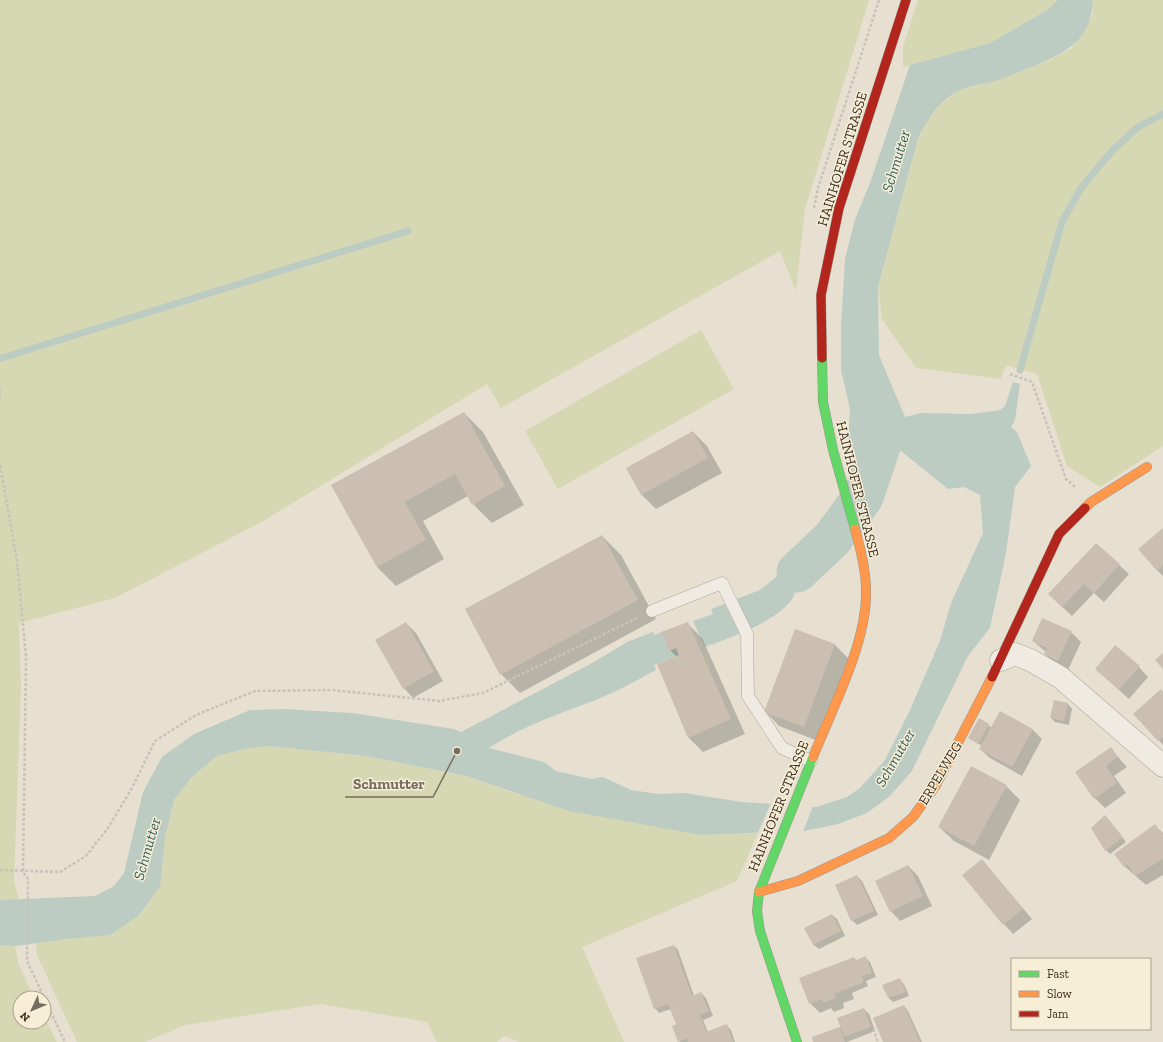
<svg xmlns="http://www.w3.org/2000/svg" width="1163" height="1042" font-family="'Zilla Slab',serif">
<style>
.green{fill:#d6d7b3}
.water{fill:#bcccc2}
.pier{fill:#e7e0d1}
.shadow{fill:#0003}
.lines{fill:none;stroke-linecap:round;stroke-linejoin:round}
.stream{stroke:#bcccc2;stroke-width:7}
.river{stroke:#bcccc2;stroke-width:41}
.building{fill:#cbbfb2}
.lane-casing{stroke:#ada599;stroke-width:13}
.street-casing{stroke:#ada599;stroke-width:23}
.fast-casing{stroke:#9c958a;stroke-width:10}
.slow-casing{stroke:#9c958a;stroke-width:10}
.jam-casing{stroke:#9c958a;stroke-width:10}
.path{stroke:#c8c2b9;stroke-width:2.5;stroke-dasharray:3 2;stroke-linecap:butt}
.lane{stroke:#efebe3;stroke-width:12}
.street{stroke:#efebe3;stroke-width:22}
.fast{stroke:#63d668;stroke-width:9}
.slow{stroke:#ff974d;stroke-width:9}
.jam{stroke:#b3261e;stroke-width:9}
.labels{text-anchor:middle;stroke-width:3;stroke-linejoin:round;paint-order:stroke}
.street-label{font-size:14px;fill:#3d2e20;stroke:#f7eed8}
.water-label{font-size:15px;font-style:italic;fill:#2f5d5a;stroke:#f7eed8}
.leader{fill:none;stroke:#786c5e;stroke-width:1.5}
.callout-dot{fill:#786c5e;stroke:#f7eed8;stroke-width:1.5}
.callout-label{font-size:15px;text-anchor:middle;font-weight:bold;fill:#786c5e;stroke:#f7eed8;stroke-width:3;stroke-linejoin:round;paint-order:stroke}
</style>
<rect width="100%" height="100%" fill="#e7e0d1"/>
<path class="green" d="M0,0H869L805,209L796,291L780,251L501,408L487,384L265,520L115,598L19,623L21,687L14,881L19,900H0Z
M918,0H1058L1047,10L990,43L903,67V47Z
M1093,0H1163V446L1100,487L1067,466L1037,374L1006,365L1001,379L916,368L882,319L878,287L918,140L928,119L942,103L959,90L995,81L1050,60L1072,48L1093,14Z
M701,330L734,389L558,489L525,431Z
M268,746L366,756L466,776L517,794L701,835L758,833L737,881L582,947L624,1042H519L504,1036L497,1042H437L427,1022L321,1004L185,1025L145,1042H77L37,955L36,943L66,939L165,838L174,800L192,777L217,756L244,749Z
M0,945L15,946L19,965L34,998H20V1022H44V1017L57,1042H0Z"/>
<path class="water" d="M1058,0H1093C1091,42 1064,54 1029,68C1018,72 1006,78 995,81C983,85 970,85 959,91C939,100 927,120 918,139L878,287L879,355L905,417L921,413L971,414L1000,410L1005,406L1013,382L1020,384L1015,420L1011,427L1017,432L1031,466L1015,487L1006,553L990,628L968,656L912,771L890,796L867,813L838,824L805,831L701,835L569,811L466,776L366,756L268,746L244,749L217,756L192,777L174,800L165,838L160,887L138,916L110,935L66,939L16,946L0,945V900L95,896L114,886L124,873L143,792L162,757L194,734L250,710L283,709L352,713L454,729L461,732L594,662L627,642L653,632L655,635L661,632L669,651L676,648L679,655L654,665L656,670C637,680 618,691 598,699C562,713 522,726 489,748L544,762L556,771L592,779L603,777L631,790L659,794L684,793L742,802L816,807L847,797L860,788L885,760L909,712L940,641L951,603L983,533L980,495L964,487L948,489L896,447L867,513L848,441L850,409L841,370V325L845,259L855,219L870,183L910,65L990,43L1047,10Z
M834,530L841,551L796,589C792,617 729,638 705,647L693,621L713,614L711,609L760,590Z"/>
<path class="pier" d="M771,803L814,804L802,834L757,835Z"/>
<path class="shadow" d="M464,413L483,432L524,505L492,523L473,504L468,496L423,521L444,559L396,586L377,567L332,486Z
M693,432L707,446L722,473L656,509L642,495L628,468Z
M1163,530V576L1157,570Z
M602,536L621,555L656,619L520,693L501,674Z
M1119,565L1129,574L1104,602L1094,593L1072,616L1049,594Z
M406,623L416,633L443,681L413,698L404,688Z
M688,624L702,638L745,734L703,752L689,738L658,664L677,657L670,650Z
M796,630L835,645L849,659L818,741L779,726L765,711Z
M1071,632L1081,642L1068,670L1055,664L1045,654L1046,652L1033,641Z
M1139,667L1148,677L1129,699L1096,669Z
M1163,693V745L1135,714Z
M1054,701L1068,704L1072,709L1069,725L1055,722L1051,718Z
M988,725L992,728L1033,730L1042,739L1022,776L990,758L980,749L982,746L970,738Z
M1110,748L1127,767L1114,776L1126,793L1105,808L1095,798L1077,772Z
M1006,786L1020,800L989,860L954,841L939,827Z
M1105,816L1126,842L1110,854L1106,850Z
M1155,826L1163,833V875L1146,885L1124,866Z
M982,860L1032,919L1013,934L1004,924Z
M908,866L918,876L932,906L900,921L891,911Z
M857,876L862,881L878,915L857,925L852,920Z
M832,915L837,919L845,936L819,949L814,945L806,928Z
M674,946L678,950L694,996L701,993L706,998L713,1016L703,1020L708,1032L726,1025L731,1030L735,1042H680L677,1025L671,1009L659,1013L655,1008Z
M865,957L870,962L876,977L866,981L868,986L852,993L854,999L843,1003L844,1008L834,1012L831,1008L820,1013L810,1003L856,961Z
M900,980L904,984L909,996L893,1002L889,998L884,986Z
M904,1006L908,1011L922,1042H884Z
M864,1009L869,1014L875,1031L847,1042H814L813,1038L841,1027Z"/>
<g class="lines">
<path class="stream" d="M2,358L408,231
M1020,370L1062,222L1081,188L1112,151L1138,127L1163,114"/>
<path class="river" d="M797,572L832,539L863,497L881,444"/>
</g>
<path class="building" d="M464,412L505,486L472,505L455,474L405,502L426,540L377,567L331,485Z
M693,431L708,458L641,495L626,468Z
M1163,528V565L1157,571L1138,549Z
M602,535L638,600L500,675L465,609Z
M1096,543L1120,564L1094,593L1084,584L1062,607L1048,594Z
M1042,618L1072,631L1058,661L1044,654L1047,648L1032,641Z
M406,622L434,671L403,689L375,640Z
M688,622L731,719L688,738L657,664L679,655L676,648L669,651L661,632Z
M795,629L835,644L804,727L764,712Z
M1115,645L1140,666L1119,690L1095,669Z
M1163,653V669L1155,660Z
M1161,689L1163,692V737L1158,741L1133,714Z
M1054,700L1068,703L1064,721L1050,718Z
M1000,711L1033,729L1012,767L979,749Z
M979,718L989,724L978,744L968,738Z
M1111,747L1118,757L1106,766L1117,783L1094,799L1075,772Z
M971,766L1007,785L974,846L938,827Z
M1105,815L1123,837L1105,851L1091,828Z
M1155,824L1163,835V859L1135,876L1127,864L1124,867L1114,854Z
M982,859L1023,909L1003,925L962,875Z
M908,865L923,896L890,912L875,881Z
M857,875L874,911L851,921L835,885Z
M832,914L841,931L813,945L804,928Z
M674,945L692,996L701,992L709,1011L700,1015L706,1032L727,1024L733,1042H688L687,1038L678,1042L672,1026L676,1024L668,1004L654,1009L636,958Z
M866,956L872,973L862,976L864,982L834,994L836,998L824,1003L822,999L809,1004L799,978L854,957L856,960Z
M900,978L906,992L888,998L882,985Z
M904,1005L920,1042H883L873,1018Z
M864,1008L871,1027L844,1037L837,1018Z
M839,1027L845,1042H813L812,1037Z"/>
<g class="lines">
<defs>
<path id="lane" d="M652,611L722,583L747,634L748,696L782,748L811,761"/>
<path id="street" d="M1001,660L1015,654L1030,660L1060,677L1163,766"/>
<path id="fast" d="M822,358L823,402L833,450L855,529
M797,1042L760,931L757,911L759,892L813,757"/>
<path id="slow" d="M1085,508L1091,502L1147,467
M813,757C832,709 865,647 866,596C867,574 861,550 855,529
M759,892L798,881L889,838L913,817L936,785L992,677"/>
<path id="jam" d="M822,358L821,295L839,208L906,0
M992,677L1059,534L1085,508"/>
</defs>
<use href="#lane" class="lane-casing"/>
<use href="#street" class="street-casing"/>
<use href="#fast" class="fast-casing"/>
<use href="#slow" class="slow-casing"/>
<use href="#jam" class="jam-casing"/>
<path class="path" d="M814,208L818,188L879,0
M1010,374L1032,382L1066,479L1075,487
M0,388V399
M0,465L17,561L26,657L23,872L28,879L27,961L65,1042
M0,870L60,872L86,856L108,828L132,788L155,741L196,715L255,691L332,690L439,701L483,693L637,618
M873,1029L878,1042"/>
<use href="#lane" class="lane"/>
<use href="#street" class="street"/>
<use href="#fast" class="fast"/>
<use href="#slow" class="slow"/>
<use href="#jam" class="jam"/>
</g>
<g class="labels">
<g class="street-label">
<text transform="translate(842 159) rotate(-73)" y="5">HAINHOFER STRASSE</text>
<text transform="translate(858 489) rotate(76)" y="5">HAINHOFER STRASSE</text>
<text transform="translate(940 773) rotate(-59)" y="5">ERPELWEG</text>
<text transform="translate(778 806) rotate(-68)" y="5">HAINHOFER STRASSE</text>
</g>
<g class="water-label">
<text transform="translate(896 161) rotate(-73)" y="5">Schmutter</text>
<text transform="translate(895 758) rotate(-60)" y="5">Schmutter</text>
<text transform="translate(147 849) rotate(-74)" y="5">Schmutter</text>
</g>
</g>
<path class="leader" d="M457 751L433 797H345"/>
<circle class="callout-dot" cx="457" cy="751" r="4"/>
<g class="callout-label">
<text x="389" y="789">Schmutter</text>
</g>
<rect x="1011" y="958" width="140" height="72" fill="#f7eed8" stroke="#ada18e"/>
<rect x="1019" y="971" width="20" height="6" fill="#63d668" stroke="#ada18e"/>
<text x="1047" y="978" font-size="12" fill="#3d2e20">Fast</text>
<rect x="1019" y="991" width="20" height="6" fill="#ff974d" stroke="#ada18e"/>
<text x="1047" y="998" font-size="12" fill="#3d2e20">Slow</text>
<rect x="1019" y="1011" width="20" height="6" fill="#b3261e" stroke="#ada18e"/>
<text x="1047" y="1018" font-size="12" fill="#3d2e20">Jam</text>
<g transform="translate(32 1010) rotate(226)"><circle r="19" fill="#f7eed8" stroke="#ada18e"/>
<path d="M0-3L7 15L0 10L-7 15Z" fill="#786c5e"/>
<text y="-6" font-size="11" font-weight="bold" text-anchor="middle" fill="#3d2e20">N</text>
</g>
</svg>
